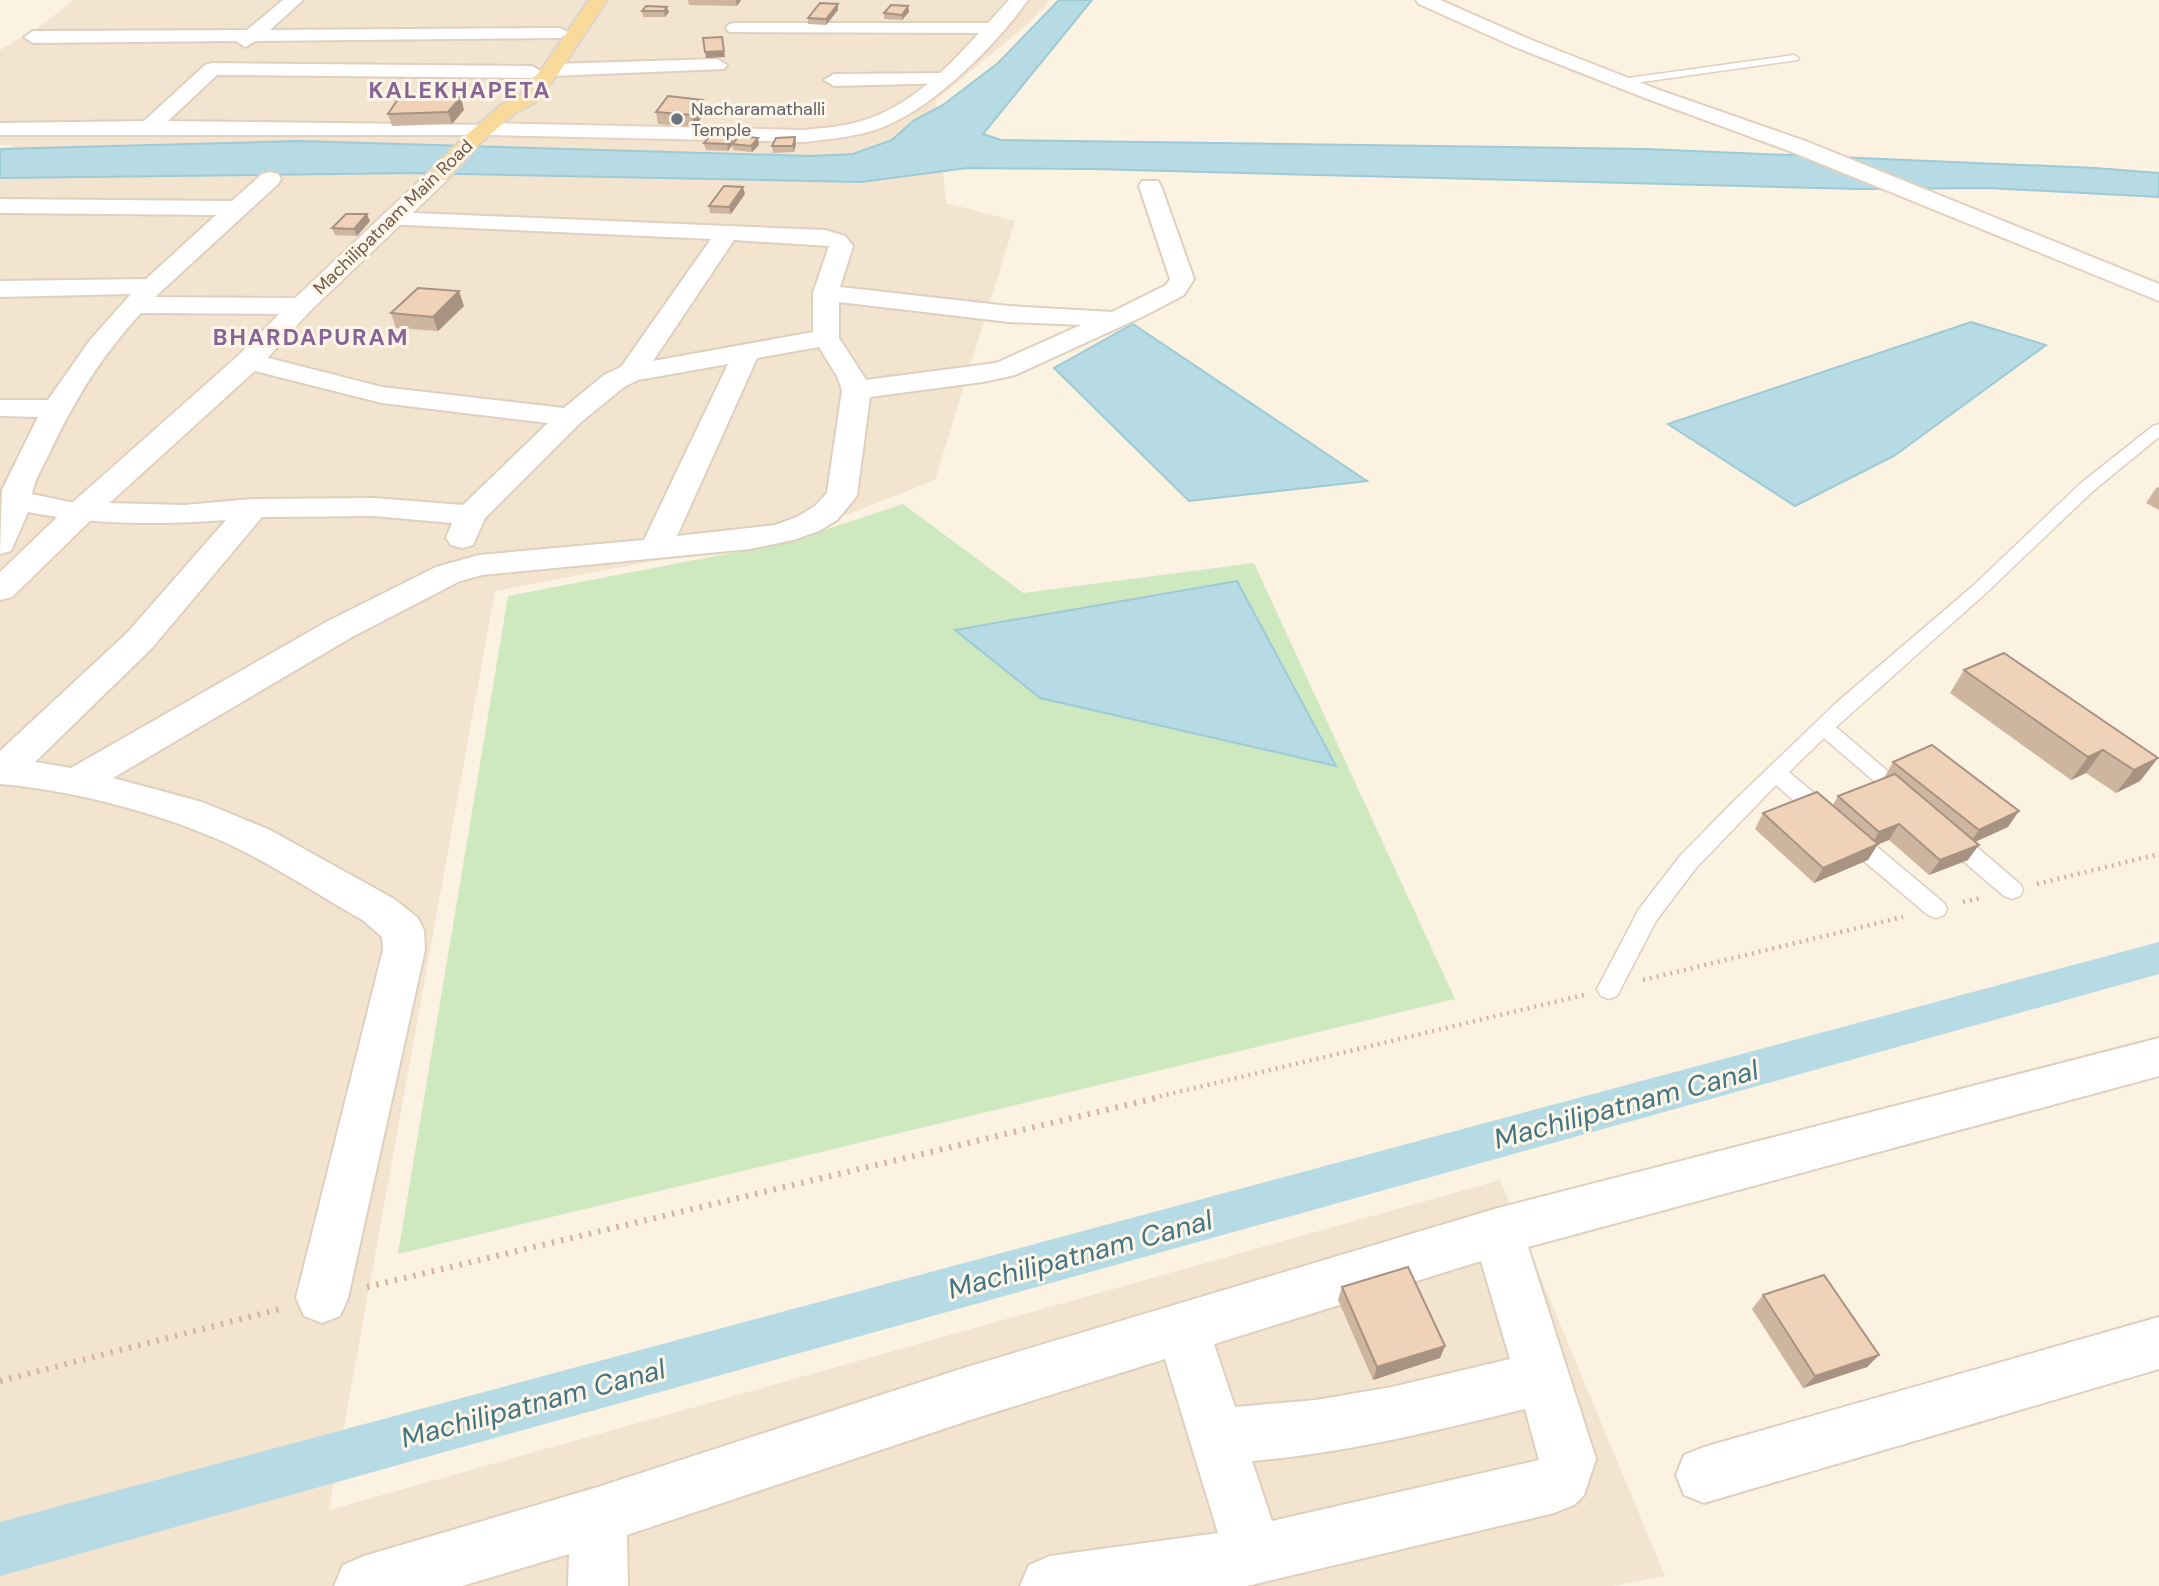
<svg xmlns="http://www.w3.org/2000/svg" width="2159" height="1586" font-family="'DM Sans',sans-serif">
<style>
.residential{fill:#f3e4d0}
.green{fill:#cee8c0}
.water{fill:#b7dbe4;stroke:#9dcad5;stroke-width:2}
.lines{fill:none;stroke-linecap:round;stroke-linejoin:round}
.canal{fill:#b7dbe4;fill-rule:evenodd}
.lane-casing{stroke:#dfcfbd;stroke-width:3}
.street-casing{stroke:#dfcfbd;stroke-width:4}
.secondary-casing{stroke:#e4d0bc;stroke-width:4}
.primary-casing{stroke:#dad4d0;stroke-width:4}
.path-far1{stroke:#d4b59d;stroke-width:4.5;stroke-dasharray:2 5;stroke-linecap:butt}
.path{stroke:#d4b59d;stroke-width:6;stroke-dasharray:2.5 7;stroke-linecap:butt}
.lane{fill:#fff;fill-rule:evenodd}
.street{fill:#fff;fill-rule:evenodd}
.secondary{fill:#fff;fill-rule:evenodd}
.primary{fill:#f9da9b;fill-rule:evenodd}
.wall{fill:#ceb59f}
.shaded-wall{fill:#a89382}
.building{fill:#f0d2b9;stroke:#a89382;stroke-width:2}
.worship-dot{fill:#6b7280;stroke:#fff6e7;stroke-width:2.5}
.labels{text-anchor:middle;stroke-width:6;stroke-linejoin:round;paint-order:stroke}
.far-worship-label{font-size:18px;fill:#5b616d;stroke:#fff6e7;text-anchor:start}
.far-street-label{font-size:18px;fill:#715949;stroke:#fff6e7}
.far-district-label{font-size:23px;font-weight:bold;letter-spacing:2px;fill:#876495;stroke:#fff6e7}
.near-water-label{font-size:28px;font-style:italic;fill:#437685;stroke:#fff6e7}
</style>
<rect width="100%" height="100%" fill="#fbf2e1"/>
<path class="residential" d="M74,0H1050L1029,23L936,100L946,203L1015,221L935,480L804,532L495,591L329,1510L1500,1180L1665,1576L1613,1586H0V154L14,145H0V50L39,27Z"/>
<path class="green" d="M903,504L1023,593L1254,563L1455,999L398,1254L508,596L789,542Z"/>
<path class="water" d="M1059,0H1092L983,134L1001,140L1646,149L2095,168L2159,173V197L1987,188L1858,189L1093,169L967,168L861,182L415,173L0,178V149L298,141L811,156L853,154L892,140L913,121L943,105L998,63Z
M1971,322L2046,345L1894,456L1795,506L1668,424Z
M1133,324L1367,481L1189,501L1054,368Z
M1237,581L1336,766L1040,698L955,630Z"/>
<g class="lines">
<path class="canal" d="M2159,942V974L0,1576V1522Z"/>
<defs>
<path id="lane" d="M1794,55L1799,58L1798,60L1621,85L1616,82L1621,79Z
M2159,424V437L2093,491L1986,593L1836,727L1912,792L1916,797L1912,802L1905,805L1898,802L1824,738L1789,772L1833,809L1836,815L1833,821L1825,823L1817,821L1776,785L1696,868L1656,921L1617,996L1609,999L1601,996L1597,989L1639,909L1680,856L1733,802L1836,703L1974,585L2081,483L2153,426Z
M1849,828L1857,830L1944,903L1947,909L1944,915L1936,918L1928,915L1841,842L1838,836L1841,830Z
M1950,829L1958,831L2020,884L2023,890L2020,896L2012,899L2004,896L1942,843L1939,837L1942,831Z"/>
<path id="street" d="M283,0H303L270,30L560,28L569,33L560,38L256,41L245,47L236,41L33,43L24,37L33,31L247,30Z
M735,23H993L1002,28L993,33L729,32L726,28L729,24Z
M717,59L727,65L724,69L551,76L541,70L551,64Z
M212,63L532,66L542,72L532,78L217,75L168,121L492,125L495,129L492,133L485,135H0V123L144,121L205,65Z
M944,73L954,79L951,83L834,86L824,80L834,74Z
M270,172L278,174L281,179L278,184L155,297L301,298L310,301L314,306L310,311L301,314L141,313C102,355 73,402 49,454C43,466 34,481 32,494L70,502L184,505L253,499L374,498L463,505L548,423L382,403L239,367L235,361L239,355L249,353L382,387L564,408L604,375L621,367L711,239L384,224L380,219L384,214L392,212L825,230L845,236L853,246L840,287L1009,306L1112,312L1166,285L1170,279L1139,186L1142,181H1158L1161,186L1194,279L1184,295L1144,316L1015,375L983,382L870,397L857,495L853,501L837,520L819,531L793,540L750,549L482,575L460,581L352,637L113,778L202,802L270,830L394,899L418,918L424,930L425,950L348,1298L340,1316L322,1323L304,1316L296,1298L383,950L382,937L364,921C324,898 284,872 243,851C176,817 75,790 0,784V751L128,632L226,520C160,525 93,525 28,512L11,551L0,554L2,490L38,417L0,416V400H48L90,340L131,294L0,297V281L146,279L216,215L0,213V199L232,201L262,174ZM734,240L829,246L813,293V332L653,361ZM839,302L1009,322L1081,325L996,363L866,380L839,338ZM819,347L837,376L842,390L827,493L815,506L797,517L775,525L677,536L757,358ZM728,364L644,540L479,555L436,567L328,621L71,768L35,762L152,648L262,517L374,516L452,523L446,538L451,545L462,548L473,545L485,518L580,423L624,387L638,380Z
M2159,1038V1076L1528,1247L1596,1459L1584,1495L1574,1505L1554,1513L1247,1586H1020L1029,1565L1050,1556L1218,1533L1165,1359L967,1421L627,1535L628,1586H568L569,1554L462,1586H334L343,1565L364,1556L598,1487L967,1367L1498,1208ZM1481,1261L1510,1359L1392,1387L1316,1400L1235,1407L1214,1344ZM1525,1409L1539,1460L1272,1521L1252,1461C1346,1453 1434,1431 1525,1409Z
M2159,1317V1369L1704,1503L1684,1495L1676,1475L1684,1455L1704,1447Z"/>
<path id="secondary" d="M1009,0H1028C995,46 932,110 878,129C854,137 829,139 804,142L485,135L478,133L475,129L478,125L485,123L804,130C822,128 841,127 858,122C922,105 966,46 1009,0Z
M1416,0H1440L1529,39L1659,90L1808,142L2159,284V301L1792,152L1645,98L1515,47L1419,4Z
M439,168L447,170L450,175L447,180L310,311L259,367L94,517L12,597L0,600V572L72,503L239,355L292,301L431,170Z"/>
<path id="primary" d="M589,0H607L558,74L534,103L515,113L478,145L447,180H431L428,175L431,170L464,137L501,105L520,95L544,66Z"/>
</defs>
<use href="#lane" class="lane-casing"/>
<use href="#street" class="street-casing"/>
<use href="#secondary" class="secondary-casing"/>
<use href="#primary" class="primary-casing"/>
<path class="path-far1" d="M2037,884L2159,854
M1963,902L1981,898
M1643,980L1903,917
M1153,1098L1584,995"/>
<path class="path" d="M367,1287L1160,1097
M0,1381L284,1308"/>
<use href="#lane" class="lane"/>
<use href="#street" class="street"/>
<use href="#secondary" class="secondary"/>
<use href="#primary" class="primary"/>
</g>
<path class="wall" d="M688,0H741L737,6L689,5Z
M838,4V10L826,25L808,24V18Z
M646,6L669,12L665,17H643L642,11Z
M908,6L909,12L902,20L884,19V13Z
M464,110L452,124L392,126L388,114Z
M656,112H705L695,127L658,124Z
M704,143H733L759,145L752,152L733,150L732,145L728,151L706,150Z
M796,144L794,152L773,153L772,146Z
M745,194L731,214L710,213L709,206Z
M370,221L357,236L335,235L332,228Z
M464,306L438,331L396,328L391,313Z
M2159,487V510L2146,503L2156,488Z
M1964,670L2158,758L2140,781L2116,793L2086,773L2071,780L1950,693Z
M1893,762L2008,827L1975,842L1968,860L1929,875L1889,840L1878,844L1868,860L1814,883L1755,829L1763,813L1833,805L1838,796L1885,778H1884Z
M1342,1287L1445,1346L1440,1358L1373,1380L1338,1300Z
M1763,1295L1879,1355L1867,1367L1803,1388L1752,1309Z"/>
<path class="shaded-wall" d="M736,0H741L737,6Z
M838,4V10L826,25V19Z
M908,6L909,12L902,20V15Z
M667,7L669,12L665,17L664,11Z
M724,51L725,57L706,58L705,52Z
M461,97L464,110L452,124L448,112Z
M703,100L705,112L695,127L692,115Z
M732,137L733,144L728,151L727,144Z
M795,137L796,144L794,152L793,146Z
M758,138L759,145L752,152L751,146Z
M743,187L745,194L731,214L729,207Z
M367,214L370,221L357,236L354,229Z
M459,291L464,306L438,331L433,317Z
M2103,750L2086,773L2071,780L2088,757Z
M2158,758L2140,781L2116,793L2134,770Z
M2019,811L2008,827L1968,845L1979,830Z
M1899,824L1889,840L1869,848L1879,832Z
M1878,844L1868,860L1814,883L1823,868Z
M1979,845L1968,860L1929,875L1940,860Z
M1445,1346L1440,1358L1373,1380L1377,1367Z
M1879,1355L1867,1367L1803,1388L1815,1376Z"/>
<path class="building" d="M820,3L838,4L826,19L808,18Z
M891,5L908,6L902,15L884,13Z
M646,6L667,7L664,11H642Z
M722,37L724,51L705,52L703,38Z
M400,96L461,97L448,112L388,114Z
M668,96L703,100L692,115L656,112Z
M710,136L732,137L727,144L704,143Z
M739,136L758,138L751,146L732,144Z
M795,137L793,146H772L776,138Z
M724,186L743,187L729,207L709,206Z
M346,214H367L354,229L332,228Z
M418,288L459,291L433,317L391,313Z
M2004,653L2158,758L2134,770L2103,750L2088,757L1964,670Z
M1932,745L2019,811L1979,830L1893,762Z
M1895,774L1979,845L1940,860L1899,824L1879,832L1838,796Z
M1817,792L1878,844L1823,868L1763,813Z
M1408,1267L1445,1346L1377,1367L1342,1287Z
M1824,1275L1879,1355L1815,1376L1763,1295Z"/>
<circle class="worship-dot" cx="677" cy="119" r="7"/>
<g class="labels">
<g class="far-worship-label">
<text x="691" y="115">Nacharamathalli<tspan x="691" dy="21">Temple</tspan></text>
</g>
<g class="far-street-label">
<text transform="translate(393 217) rotate(-44)" y="6">Machilipatnam Main Road</text>
</g>
<g class="far-district-label">
<text x="460" y="98">KALEKHAPETA</text>
<text x="311" y="345">BHARDAPURAM</text>
</g>
<g class="near-water-label">
<text transform="translate(1626 1104) rotate(-15)" y="10">Machilipatnam Canal</text>
<text transform="translate(1080 1254) rotate(-15)" y="10">Machilipatnam Canal</text>
<text transform="translate(533 1403) rotate(-15)" y="10">Machilipatnam Canal</text>
</g>
</g>
</svg>
